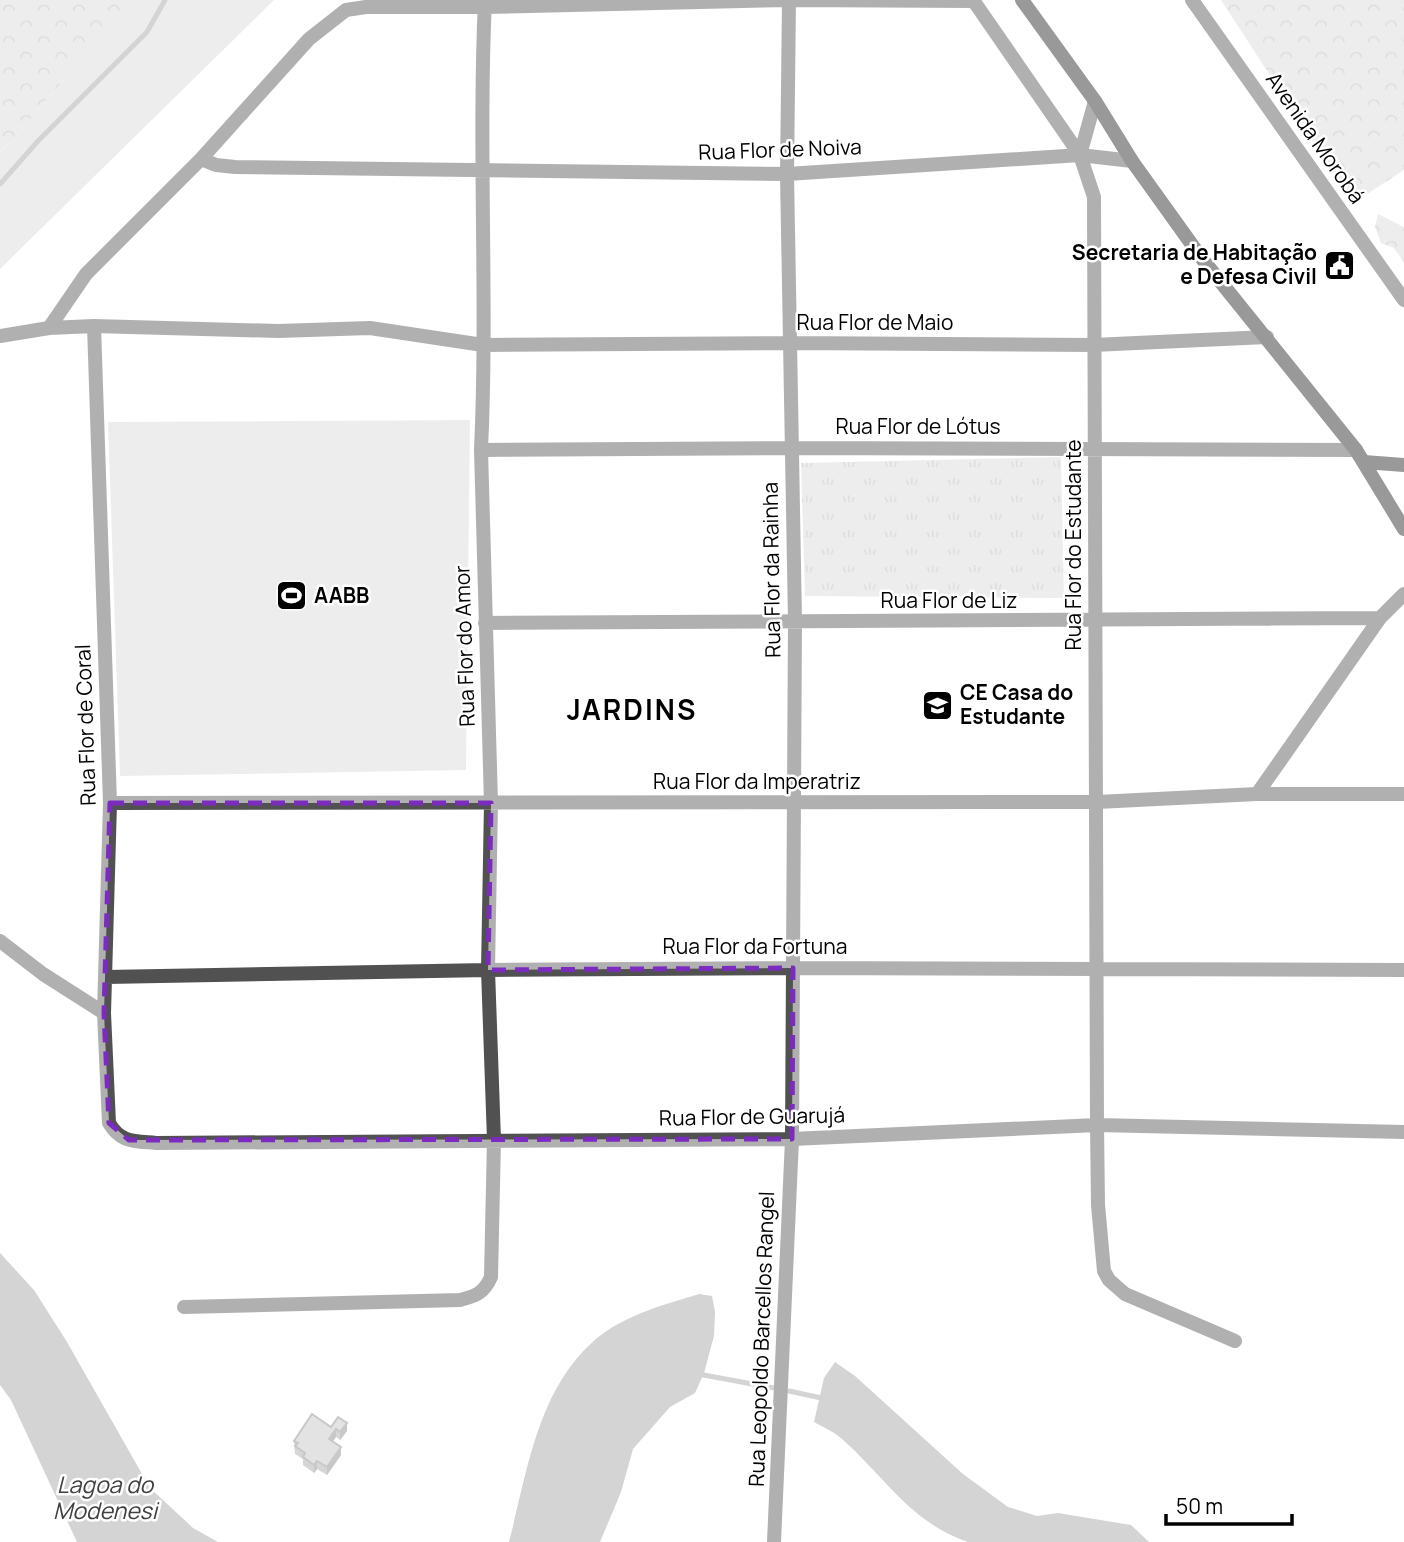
<svg xmlns="http://www.w3.org/2000/svg" width="1404" height="1542" font-family="Manrope,sans-serif">
<style>
.grass{fill:#d8d8d8}
.forest{fill:url(#forest-crowns)}
.park{fill:url(#park-tufts)}
.water{fill:#9f9f9f}
.lines{fill:none;stroke-linecap:round;stroke-linejoin:round}
.stream{stroke:#9f9f9f;stroke-width:5}
.street{stroke:#515151;stroke-width:14}
.secondary{stroke:#1e1e1e;stroke-width:14}
.wall{fill:#a5a5a5}
.shaded-wall{fill:#868686}
.building{fill:#c0c0c0;stroke:#868686;stroke-width:2}
.marked{fill:none;stroke:#7b2cbf;stroke-width:5;stroke-dasharray:14 9;stroke-linejoin:round}
.labels{text-anchor:middle;stroke-width:5;stroke-linejoin:round;paint-order:stroke}
.street-label{font-size:21px;fill:#000;stroke:#fff}
.poi-label{font-size:21px;font-weight:bold;fill:#000;stroke:#fff;text-anchor:start}
.water-label{font-size:23px;font-style:italic;fill:#404040;stroke:#fff}
.district-label{font-size:28px;font-weight:bold;letter-spacing:2px;fill:#000;stroke:#fff}
</style>
<defs>
<pattern id="forest-crowns" width="20" height="18" patternUnits="userSpaceOnUse" patternTransform="scale(1.75)"><rect width="20" height="18" fill="#d8d8d8"/><path d="M2 6a3 3 0 1 1 6 0M12 15a3 3 0 1 1 6 0" fill="none" stroke="#b8b8b8"/></pattern>
<pattern id="park-tufts" width="24" height="20" patternUnits="userSpaceOnUse" patternTransform="scale(1.75)"><rect width="24" height="20" fill="#d8d8d8"/><path d="M3 7l-1-3M5 7V3M7 7l1-3M15 17l-1-3M17 17v-4M19 17l1-3" fill="none" stroke="#b8b8b8"/></pattern>
</defs>
<rect width="100%" height="100%" fill="#fff"/>
<path class="grass" d="M138,0H274L0,269V152L16,137L72,70Z
M470,420L466,770L120,776L108,422Z"/>
<path class="forest" d="M0,0H138L72,70L16,137L0,152Z
M1221,0H1404V170L1364,196L1347,188L1329,166Z
M1378,214L1404,227V263L1394,248L1381,243L1375,227Z"/>
<path class="park" d="M1061,457L1064,598L805,596L801,463Z"/>
<path class="water" d="M0,1253L34,1290L67,1342L150,1488L193,1528L218,1542H77L11,1400L0,1385Z
M699,1294L712,1296L715,1312L714,1336L704,1373L695,1393L670,1407L633,1449L621,1492L600,1542H509C528,1470 538,1384 601,1335C629,1314 666,1304 699,1294Z
M835,1362L855,1376L963,1474L1008,1507L1037,1516L1058,1513L1131,1525L1149,1542H968C910,1522 885,1477 842,1439C834,1432 823,1427 814,1422L824,1378Z"/>
<g class="lines">
<path class="stream" d="M0,184L38,141L147,32L165,0
M698,1374L774,1388
M789,1391L826,1399"/>
<path class="street" d="M973,0L1080,155L1094,197L1097,1125L1098,1205L1104,1271L1109,1280L1125,1294L1235,1341
M1192,0L1404,300
M1080,155L1095,101
M201,159L216,165L235,167L787,174L1080,155L1132,161
M94,326L110,803L104,1013L109,1123C121,1143 134,1141 156,1143L792,1139L1097,1125L1404,1132
M49,328L86,274L201,159L309,39L346,10L366,7H485L789,0L974,1
M0,336L49,328L94,326L278,331L370,328L483,345L790,343L1093,345L1267,337
M481,450L791,448L1356,450
M485,623L1380,618L1404,594
M1257,794L1380,618
M110,803L1097,802L1257,794H1404
M0,941L43,974L104,1013
M106,977L488,970L793,968L1404,970
M184,1307L460,1300C476,1296 484,1293 491,1277L494,1140L488,970L491,803L481,450C488,300 478,150 485,0
M774,1542L792,1139L795,621L787,174L789,0"/>
<path class="secondary" d="M1022,0L1095,101L1132,161L1203,260L1356,450L1404,529
M1364,462L1404,465"/>
</g>
<path class="wall" d="M331,1427L347,1431L340,1440L336,1437L333,1441L341,1455L327,1475L317,1469L314,1473L303,1465V1459L295,1454L294,1441Z"/>
<path class="shaded-wall" d="M347,1423V1431L340,1440V1432Z
M336,1429V1437L329,1447V1439Z
M341,1447V1455L327,1475V1467Z
M317,1461V1469L314,1473V1465Z"/>
<path class="building" d="M312,1414L331,1427L338,1417L347,1423L340,1432L336,1429L329,1439L341,1447L327,1467L317,1461L314,1465L303,1457L305,1453L295,1446L298,1443L294,1441Z"/>
<path d="M0 0H1404V1542H0ZM110,803H491L488,970L793,968L792,1139L129,1140L109,1123L104,1013Z" fill="#fff" fill-opacity=".55" fill-rule="evenodd"/>
<path class="marked" d="M110,803H491L488,970L793,968L792,1139L129,1140L109,1123L104,1013Z"/>
<defs>
<symbol id="civic-square" viewBox="-11 -11 22 22"><rect x="-9" y="-9" width="18" height="18" rx="4" fill="#000" stroke="#fff"/><path d="M-.6-6.5H3V-4.5H.6V-3L4-1V1h2V6H-6V1h2V-1L-.6-3ZM-1.2 2.5V6h2.4V2.5Z" fill="#fff"/></symbol>
<symbol id="stadium-square" viewBox="-11 -11 22 22"><rect x="-9" y="-9" width="18" height="18" rx="4" fill="#000" stroke="#fff"/><path d="M0-5a6.5 5 0 1 0 0 10a6.5 5 0 1 0 0-10ZM-3.5-1.8h7v3.6h-7Z" fill="#fff"/></symbol>
<symbol id="school-square" viewBox="-11 -11 22 22"><rect x="-9" y="-9" width="18" height="18" rx="4" fill="#000" stroke="#fff"/><path d="M0-5L7-2L0 1L-7-2ZM-4 1L0 2.5L4 1V4Q0 6-4 4Z" fill="#fff"/></symbol>
</defs>
<g fill-rule="evenodd">
<use href="#civic-square" x="1322" y="248" width="35" height="35"/>
<use href="#stadium-square" x="274" y="578" width="35" height="35"/>
<use href="#school-square" x="920" y="688" width="35" height="35"/>
</g>
<g class="labels">
<g class="street-label">
<text transform="translate(1315 138) rotate(55)" y="7">Avenida Morobá</text>
<text transform="translate(780 150) rotate(-2)" y="7">Rua Flor de Noiva</text>
<text x="875" y="330">Rua Flor de Maio</text>
<text x="918" y="434">Rua Flor de Lótus</text>
<text transform="translate(1074 545) rotate(-90)" y="7">Rua Flor do Estudante</text>
<text transform="translate(772 570) rotate(-91)" y="7">Rua Flor da Rainha</text>
<text x="949" y="608">Rua Flor de Liz</text>
<text transform="translate(465 646) rotate(-92)" y="7">Rua Flor do Amor</text>
<text transform="translate(86 725) rotate(-92)" y="7">Rua Flor de Coral</text>
<text x="757" y="789">Rua Flor da Imperatriz</text>
<text x="755" y="954">Rua Flor da Fortuna</text>
<text transform="translate(752 1117) rotate(-1)" y="7">Rua Flor de Guarujá</text>
<text transform="translate(762 1339) rotate(-88)" y="7">Rua Leopoldo Barcellos Rangel</text>
</g>
<g class="poi-label">
<text x="1317" y="260" text-anchor="end">Secretaria de Habitação<tspan x="1317" dy="24">e Defesa Civil</tspan></text>
<text x="314" y="603">AABB</text>
<text x="960" y="700">CE Casa do<tspan x="960" dy="24">Estudante</tspan></text>
</g>
<g class="water-label">
<text x="105" y="1493">Lagoa do<tspan x="105" dy="26">Modenesi</tspan></text>
</g>
<g class="district-label">
<text x="632" y="720">JARDINS</text>
</g>
</g>
<path d="M1166 1514v10h126v-10" fill="none" stroke="#000000" stroke-width="3.5"/>
<text x="1176" y="1514" font-size="21" fill="#000000" stroke="#ffffff" stroke-width="5" paint-order="stroke">50 m</text>
</svg>
